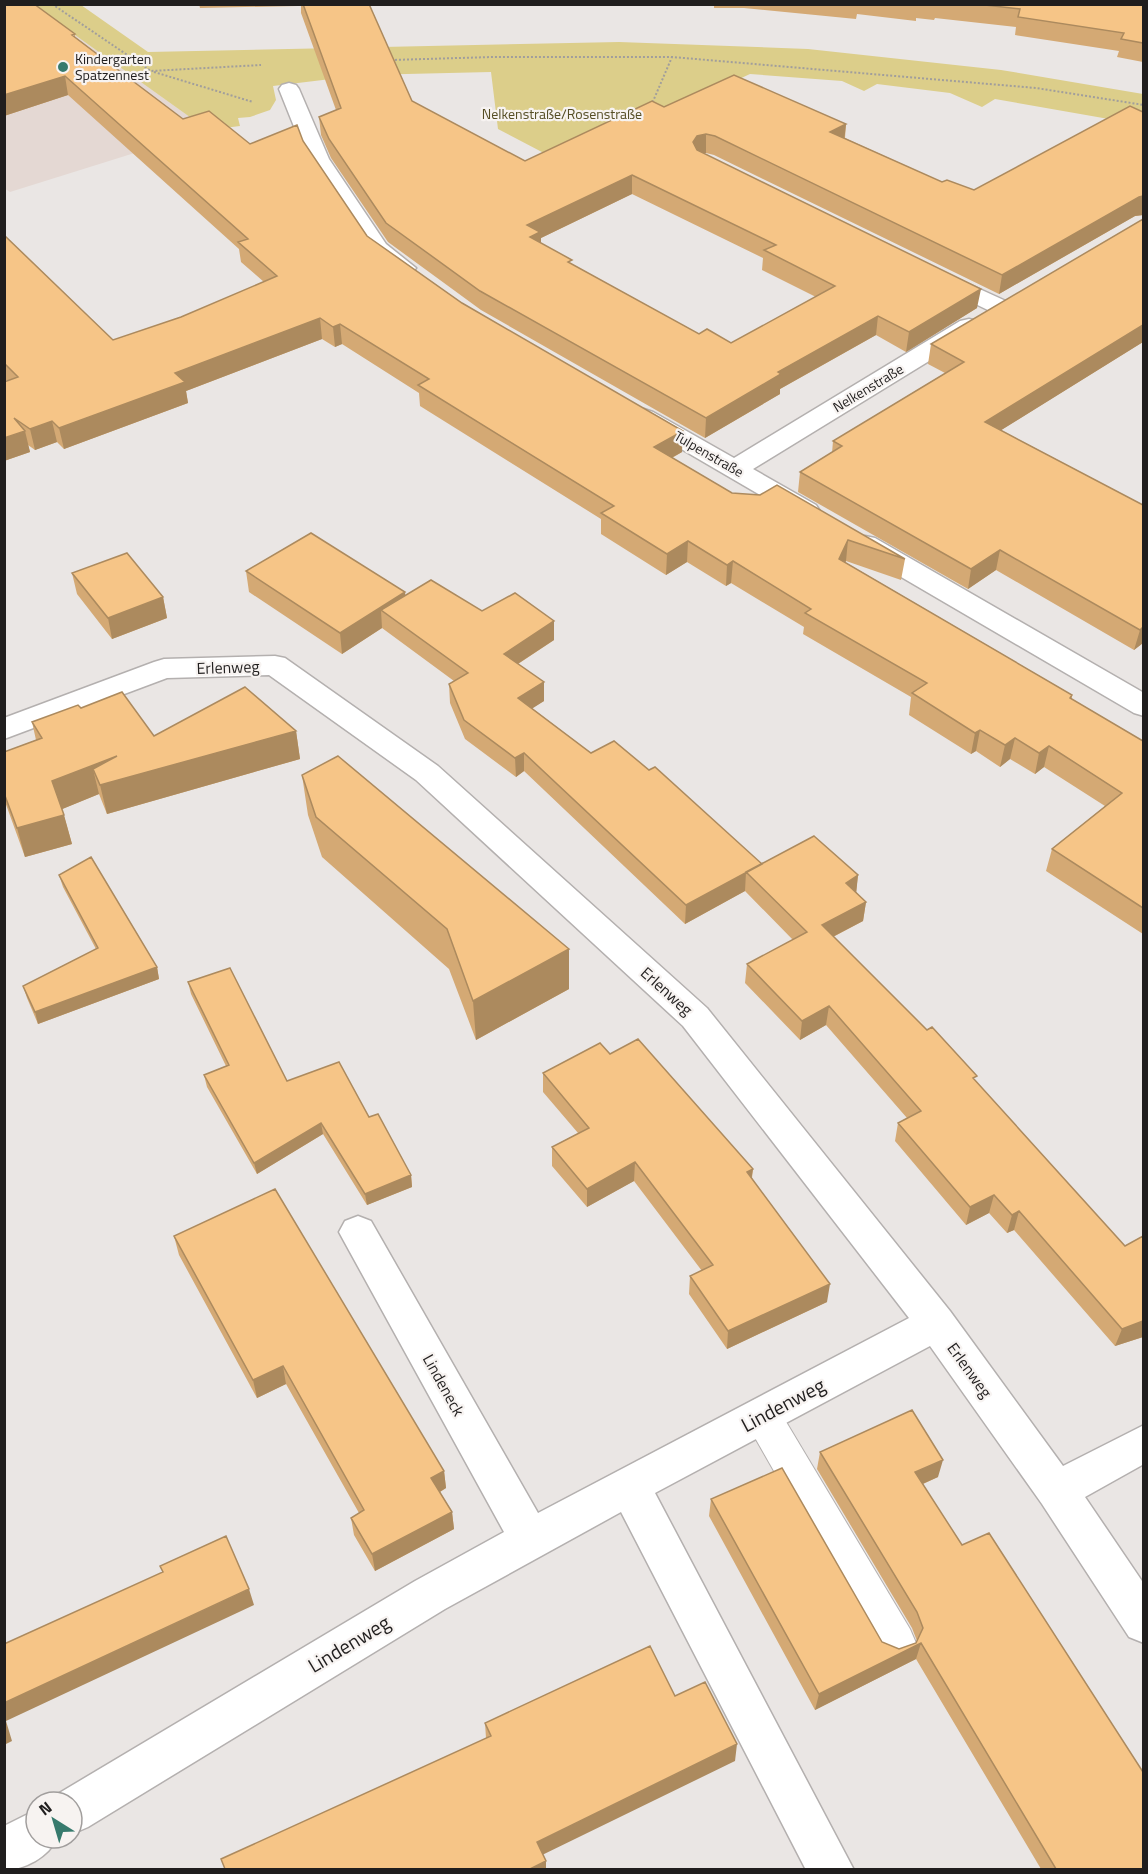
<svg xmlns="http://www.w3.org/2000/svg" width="1148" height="1874" font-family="'Titillium Web',sans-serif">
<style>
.built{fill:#e4d8d3}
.green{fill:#dcce8a}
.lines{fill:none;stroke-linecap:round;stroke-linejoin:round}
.service-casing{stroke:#b4b0af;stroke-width:2}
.minor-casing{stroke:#b4b0af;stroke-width:3}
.path{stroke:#a19e9c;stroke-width:2;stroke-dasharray:2 2;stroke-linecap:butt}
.service{fill:#fff;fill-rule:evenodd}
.minor{fill:#fff;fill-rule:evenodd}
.wall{fill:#d4a974;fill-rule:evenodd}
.shaded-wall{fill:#ac8a5e}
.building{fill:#f6c587;stroke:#ac8a5e;stroke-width:1.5;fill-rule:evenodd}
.poi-dot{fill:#377a6d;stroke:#f7f3f1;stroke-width:2}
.labels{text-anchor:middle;stroke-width:4.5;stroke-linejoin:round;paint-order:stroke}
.far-poi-label{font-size:14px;fill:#201e1e;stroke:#f7f3f1;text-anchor:start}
.far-park-label{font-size:14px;fill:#564e25;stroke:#f7f3f1}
.far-street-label{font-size:14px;fill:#201e1e;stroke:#f7f3f1}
.street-label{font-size:16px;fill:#201e1e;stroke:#f7f3f1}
.near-street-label{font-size:20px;fill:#201e1e;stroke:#f7f3f1}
</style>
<rect width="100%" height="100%" fill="#eae6e4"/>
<path class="built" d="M4,5H33L208,130L10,192L4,188Z"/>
<path class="green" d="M33,5H81L148,52L619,42L808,49L1001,70L1143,94V125L995,99L982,107L950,93L877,84L864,91L842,81L750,74L561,162L498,129L491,72L364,75L273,86L276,100L270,110L250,117L238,118L240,126L208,130Z"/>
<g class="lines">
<defs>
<path id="service" d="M763,1400L776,1405L910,1629L916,1643L910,1657L895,1663L880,1657L750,1429L744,1417L750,1405Z"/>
<path id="minor" d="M289,83L296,85L299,89L329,159L386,244L416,268L412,273L404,275L396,273L370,254L307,159L279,89L282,85Z
M940,271L1008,302L1012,307L1008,312L1000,314L992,312L932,283L928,278L932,273Z
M969,319L978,321L981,326L978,331L753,469L816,505L820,511L816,517L807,519L798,517L635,422L631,417L635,412L644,409L653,412L734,458L960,321Z
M865,536L875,538L1144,693V716L1134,713L855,550L851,544L855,538Z
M275,656L285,658L438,766L707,1008L950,1311L1063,1466L1144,1425V1464L1085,1497L1144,1584V1643L1129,1637L1042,1504L930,1346L655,1493L854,1870H806L621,1512L445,1609L88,1827L72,1834V1802H53L56,1795L415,1581L504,1532L345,1243L339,1232L345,1221L358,1216L371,1221L538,1513L909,1318L683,1026L416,780L269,675L167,678L4,739V718L154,662L164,659Z
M36,1810V1838H57C49,1857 24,1870 4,1870V1826Z"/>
</defs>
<use href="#service" class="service-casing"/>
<use href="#minor" class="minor-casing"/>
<path class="path" d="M52,4L151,71L261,65
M391,60L493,57H672L1036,88L1144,105
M154,72L253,102
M651,106L672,57"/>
<use href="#service" class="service"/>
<use href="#minor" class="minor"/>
</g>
<path class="wall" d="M199,4H298V6L200,8Z
M301,4H369L412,101L525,161L664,107L846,124L845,138L942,182L974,190L1143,112V215L1135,216L999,294L714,155L706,153H703L977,308L906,352L876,335L780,389V394L705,438L481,310L388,242L331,158L321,135L319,117L336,110L301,13ZM632,194L763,258L762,270L816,297L731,343L699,334L572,264L541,243V238Z
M714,4H1143V62L1117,57L1119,51L1015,35L1016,27L935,18L934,20L916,18V21L857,14L856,19L744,8H714Z
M75,34V37L183,119L250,144L303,141L367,236L462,303L682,452L672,458L732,493L905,559L901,580L846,561L845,562L1072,695V699L1143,741V934L1046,871L1052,849L1105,806L1044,767L1035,774L1010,759L1000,767L976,751L971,754L909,715L911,697L803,634L804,627L731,583L726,586L687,562L666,575L601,534V519L420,406L419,393L342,344L335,347L322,339L186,391L188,403L64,449L57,442L35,450L28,445L30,452L4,461L7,381L4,378V235L113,340L181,317L264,282L241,262L239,249L68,95L4,116Z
M1143,342L1001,430L1143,505V643L1134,650L996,570L968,589L798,492L800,472L832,453L833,441L945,373L928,364L931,344Z
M246,571L405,592V595L482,611L554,621V640L518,664L544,701L532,708L591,753L762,864L858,875L856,892L866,902L863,921L833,937L976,1081L1143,1337L1115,1346L1014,1230L1007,1233L989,1213L966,1225L895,1141L898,1123L907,1118L826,1025L800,1040L745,983L747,964L793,940L745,891L685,924L524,771L516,777L465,739L450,703L449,684L454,681L382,628L342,654L249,592Z
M72,573L163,597L167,618L112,639L77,594Z
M81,708L154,736L296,731L300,759L107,814L99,794L62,809L72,844L25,857L4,799V752L36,740L32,722Z
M302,775L569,989L476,1040L449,969L322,857L308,815Z
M59,875L157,967L159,979L38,1024L27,998L23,986L96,949L63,887Z
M188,982L287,1081L369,1117L411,1175L412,1187L367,1205L323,1134L257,1174L207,1087L204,1075L226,1066L191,994Z
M610,1054L753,1169L752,1178L827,1302L727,1349L689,1294L690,1276L702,1271L634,1181L587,1207L552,1166V1147L578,1133L543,1092V1073Z
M174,1236L444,1471L446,1488L440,1492L452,1512L454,1529L375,1571L354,1535L351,1518L359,1513L286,1384L257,1398L179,1255Z
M820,1452L938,1477L923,1484L1143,1869H1041L916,1659L815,1710L709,1516L711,1499L882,1642L899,1649L916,1643L917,1641L912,1628L817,1469Z
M675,1696L735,1761L486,1738L485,1723Z"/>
<path class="shaded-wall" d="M65,76L68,95L4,116V95Z
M846,124L844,142L830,132Z
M706,134V153L696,155L693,142L697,136Z
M632,175V194L541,238V251L530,256L527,225Z
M1143,196V215L1135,216L999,294L1002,275L1139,197Z
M981,289L977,308L906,352L909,332Z
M878,316L876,335L780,389V394L705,438L706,418L778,372Z
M320,318L322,339L186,391L188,403L64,449L59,428L175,373Z
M340,324L342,344L335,347L333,327Z
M1143,325V342L982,442L985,422Z
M52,421L57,442L35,450L30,429Z
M25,431L30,452L4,461V438Z
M683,431L682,452L653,468L654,447Z
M848,540L846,561L837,580L839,559Z
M688,541L687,562L666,575L667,554Z
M1000,550L996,570L968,589L971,569Z
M733,561L731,583L726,586L727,565Z
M405,592L407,613L381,610L382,628L342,654L340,633Z
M163,597L167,618L112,639L108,618Z
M554,621V640L504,673V654Z
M1143,627V643L1134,650L1140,630Z
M544,682V701L519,717L518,698Z
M980,730L976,751L971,754L975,733Z
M296,731L300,759L107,814L100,785L93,769L99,794L60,810L52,781L117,756Z
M1015,738L1010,759L1000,767L1005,745Z
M1049,746L1044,767L1035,774L1039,753Z
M524,753V771L516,777L515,758Z
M64,815L72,844L25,857L17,828Z
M746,872L745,891L685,924L686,905Z
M858,875L856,895L846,883Z
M866,902L863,921L819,944L822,925Z
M569,949V989L476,1040L473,1001Z
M157,967L159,979L38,1024L35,1012Z
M829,1006L826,1025L800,1040L802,1021Z
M321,1123L323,1134L257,1174L254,1163Z
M635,1162L634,1181L587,1207V1189Z
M753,1169L750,1187L747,1172Z
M411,1175L412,1187L367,1205L365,1194Z
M994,1195L989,1213L966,1225L970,1207Z
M1019,1211L1014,1230L1007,1233L1012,1215Z
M830,1284L827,1302L727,1349L728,1331Z
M1143,1321V1337L1115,1346L1122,1329Z
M283,1366L286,1384L257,1398L253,1380Z
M943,1460L938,1477L911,1489L915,1472Z
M444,1471L446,1488L433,1496L431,1478Z
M452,1512L454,1529L375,1571L372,1554Z
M249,1589L254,1605L6,1721L12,1741L4,1745V1703Z
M921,1643L916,1659L815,1710L819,1694Z
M737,1744L735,1761L538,1857L537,1842Z
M546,1861V1869H530Z"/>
<path class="building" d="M4,4H34L75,34L72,35L183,119L209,111L250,144L297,125L303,141L367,236L462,303L683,431L654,447L732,493L760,495L777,485L905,559L848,540L839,559L1072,695L1070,698L1143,741V908L1052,849L1122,793L1049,746L1039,753L1015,738L1005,745L980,730L975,733L912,693L927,683L805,613L811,609L733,561L727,565L688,541L667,554L601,513L614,506L418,385L429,379L340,324L333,327L320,318L175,373L185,382L59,428L52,421L30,429L14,418L25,431L4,438V382L18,377L4,363V235L113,340L181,317L277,276L238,242L248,239L65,76L4,95Z
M303,4H369L412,101L525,161L652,101L664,107L734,75L846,124L830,132L942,182L947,180L974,190L1130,106L1143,112V196L1139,197L1002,275L715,136L706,134L697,136L693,142L697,150L981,289L909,332L878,316L778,372L781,374L706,418L480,291L386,223L329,139L319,117L341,108ZM632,175L776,245L764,250L835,286L731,343L707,329L699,334L568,262L572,260L530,237L540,232L527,225Z
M976,4H1143V43L1121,39L1124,33L1018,17L1020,9Z
M1143,219V325L985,422L1143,505V627L1140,630L1000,550L971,569L800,472L842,446L833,441L964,362L931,344Z
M311,533L405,592L340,633L246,571Z
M127,553L163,597L108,618L72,573Z
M431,580L482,611L515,593L554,621L504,654L544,682L518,698L591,753L614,741L649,770L655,767L762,864L686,905L524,753L515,758L464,720L449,684L468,673L381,610Z
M245,687L296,731L100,785L93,769L117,756L52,781L64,815L17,828L4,793V752L42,738L32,722L78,705L81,708L122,692L154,736Z
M338,756L569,949L473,1001L447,929L316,817L302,775Z
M814,836L858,875L846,883L866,902L822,925L927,1030L932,1027L977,1076L973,1078L1125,1246L1143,1236V1321L1122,1329L1019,1211L1012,1215L994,1195L970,1207L898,1123L921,1111L829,1006L802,1021L747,964L807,932L746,872Z
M91,857L157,967L35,1012L23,986L98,948L59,875Z
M230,968L287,1081L339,1062L369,1117L378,1114L411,1175L365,1194L321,1123L254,1163L204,1075L229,1065L188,982Z
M638,1039L753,1169L747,1172L830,1284L728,1331L690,1276L713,1265L635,1162L587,1189L552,1147L589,1128L543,1073L600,1043L610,1054Z
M275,1189L444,1471L431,1478L452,1512L372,1554L351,1518L364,1510L283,1366L253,1380L174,1236Z
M912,1410L943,1460L915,1472L962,1545L989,1533L1143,1772V1869H1056L921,1643L819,1694L711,1499L782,1468L882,1642L899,1649L916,1643L923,1628L917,1612L820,1452Z
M226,1536L249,1589L4,1703V1644L163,1572L160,1566Z
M650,1646L675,1696L705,1682L737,1744L537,1842L546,1861L530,1869H225L221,1859L491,1736L485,1723Z"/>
<circle class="poi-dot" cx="63" cy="67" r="6"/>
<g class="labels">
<g class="far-poi-label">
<text x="75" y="64">Kindergarten<tspan x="75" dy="16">Spatzennest</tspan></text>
</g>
<g class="far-park-label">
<text x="562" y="119">Nelkenstraße/Rosenstraße</text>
</g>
<g class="far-street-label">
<text transform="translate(868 388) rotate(-31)" y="5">Nelkenstraße</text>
<text transform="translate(709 454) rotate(30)" y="5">Tulpenstraße</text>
</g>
<g class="street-label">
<text transform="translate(228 667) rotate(-2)" y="6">Erlenweg</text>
<text transform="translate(667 991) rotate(42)" y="6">Erlenweg</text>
<text transform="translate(970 1370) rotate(54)" y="6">Erlenweg</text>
<text transform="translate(444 1385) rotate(61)" y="6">Lindeneck</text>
</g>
<g class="near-street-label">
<text transform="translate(783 1405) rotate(-28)" y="7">Lindenweg</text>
<text transform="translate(349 1644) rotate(-31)" y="7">Lindenweg</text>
</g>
</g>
<rect width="1148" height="1874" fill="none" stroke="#201e1e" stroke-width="12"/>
<g transform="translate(54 1820) rotate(323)"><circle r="28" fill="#f7f3f1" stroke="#a19e9d" stroke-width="1.5"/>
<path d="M0-4.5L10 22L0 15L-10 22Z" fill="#377a6d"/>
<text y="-9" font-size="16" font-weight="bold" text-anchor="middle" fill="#201e1e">N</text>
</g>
</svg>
